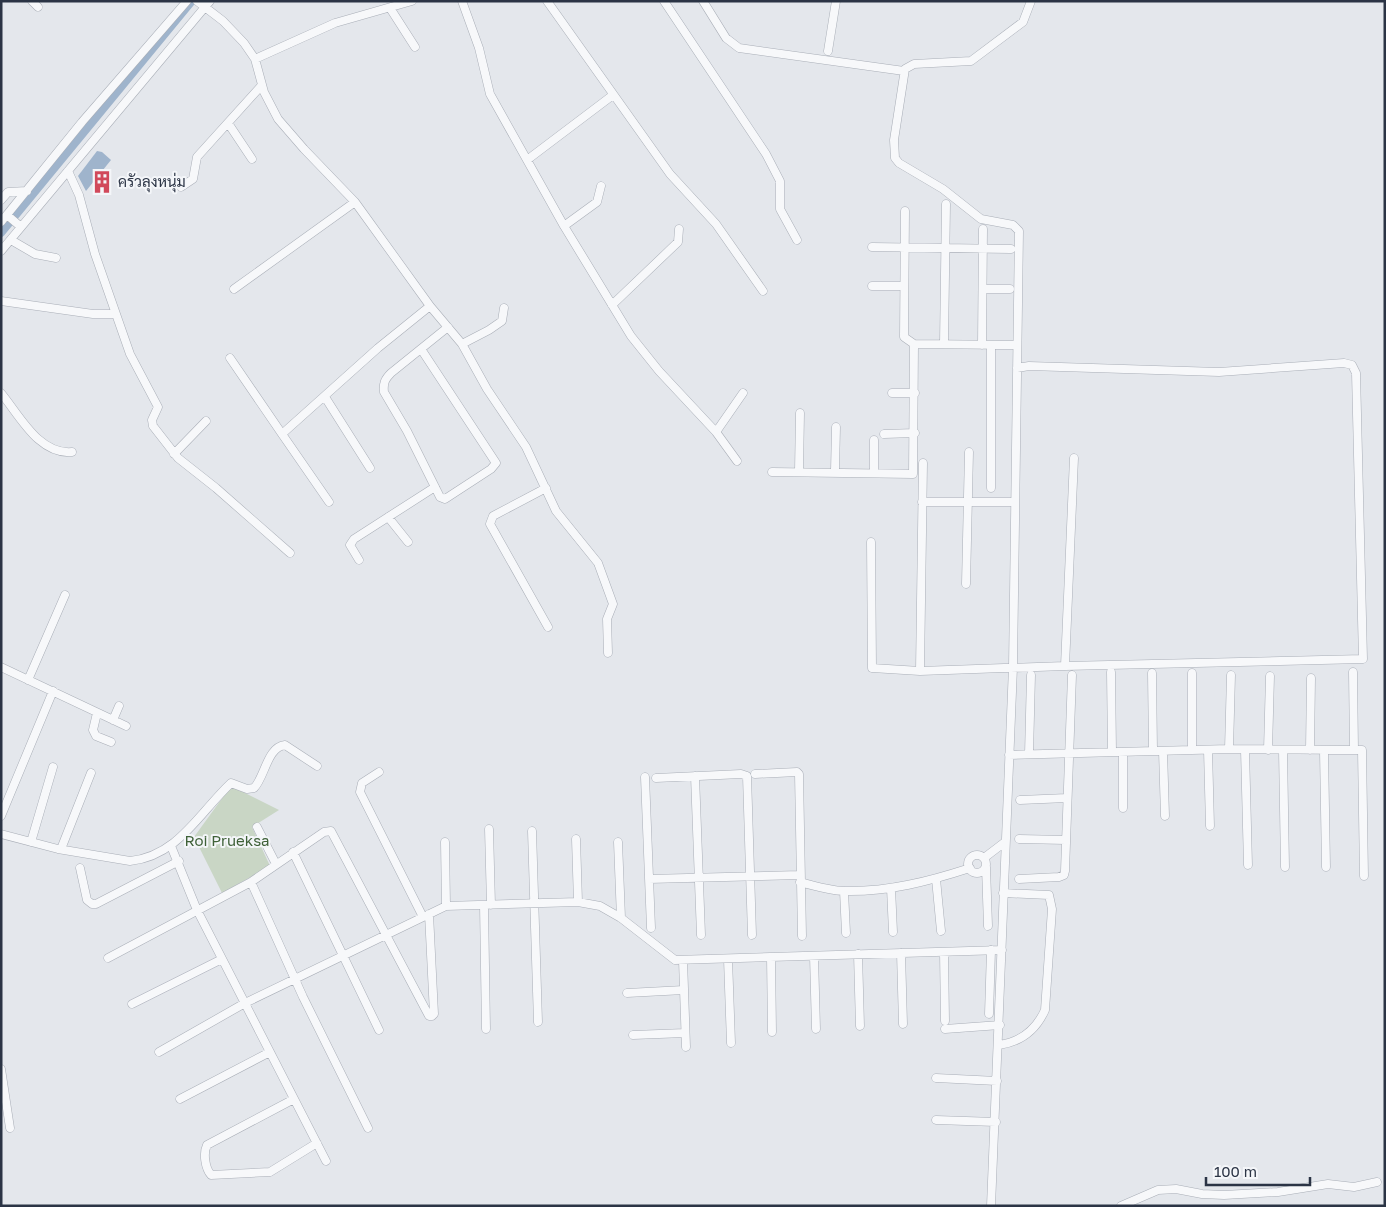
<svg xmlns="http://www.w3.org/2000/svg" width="1386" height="1207" font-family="'Golos Text',Sarabun,sans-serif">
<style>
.green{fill:#c9d6c5}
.water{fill:#9fb4cc}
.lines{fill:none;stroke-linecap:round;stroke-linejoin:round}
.canal{stroke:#9fb4cc;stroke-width:8}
.minor-casing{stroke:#a9aeb7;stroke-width:9}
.minor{stroke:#f7f8fa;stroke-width:8}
.labels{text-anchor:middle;stroke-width:4;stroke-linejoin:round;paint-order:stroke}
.poi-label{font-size:15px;fill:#2b3445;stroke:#f4f6f9;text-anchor:start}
.park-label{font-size:15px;fill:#3f6138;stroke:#f4f6f9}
</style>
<rect width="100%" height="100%" fill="#e4e7ec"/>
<path class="green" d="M231,786L279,810L252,827L270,866L222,893L194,837Z"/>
<path class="water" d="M97,151L102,152L111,160L86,191L78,176Z"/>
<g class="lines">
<path class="canal" d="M1,233L192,1"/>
<defs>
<path id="minor" d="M32,1L38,7
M197,1L223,21L244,43L255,59L264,92L278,119L304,149L355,202L430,306L462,344L487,389L526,447L556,511L598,563L613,604L607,619L608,653
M462,1L479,48L490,94L564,226L631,336L659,371L716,432L737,461
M547,1L670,174L716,224L763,291
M664,1L766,154L780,181V209L797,240
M703,1L726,38L739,48L904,71
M390,8L415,47
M828,51L836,1
M255,59L335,23L412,1
M228,123L252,159
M527,160L613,95
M68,171L79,195L95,254L130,354L158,407L152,420L153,426L178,458L216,488L290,553
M181,187L193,179L197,157L262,85
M1,200L8,192L27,191
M905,211L904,337L914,344L1016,345
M7,215L21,227
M1,222L82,122L187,1
M564,226L597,202L601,186
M11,240L35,254L56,258
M872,247L1011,249
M1,251L210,1
M872,286H904
M234,289L355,202
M983,289H1010
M1,301L93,314H115
M612,305L678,242L679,229
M462,344L489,330L502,321L504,308
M944,344L946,204
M982,345L983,229
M421,349L496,463L491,469L445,499L440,497L407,431L384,392C383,383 385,379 391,373L448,327
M230,358L282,434L378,348L430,306
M1017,368L1029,366L1219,372L1344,363L1352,365L1356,373L1363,659L1065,666
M1,393C20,416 39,455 72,452
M892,393H915
M325,397L370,468
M716,432L743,393
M282,434L329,502
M884,434L915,433
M174,454L206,421
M799,471L800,413
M835,471L836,427
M772,472L913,474L914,344
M874,472V440
M546,488L493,516L490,524L548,627
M991,488V345
M922,502H1015
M388,517L408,542
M871,542L872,668L920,671L1065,666L1074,458
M359,560L350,545L354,539L435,487
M966,584L969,452
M1,667L126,726
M920,671L923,463
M1111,672L1112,752
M1152,673L1153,751
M28,680L65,595
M97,713L93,730L96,736L111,742
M113,720L119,706
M1229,749L1231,675
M1192,750V673
M1208,750L1210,826
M1245,750L1248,865
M1268,750L1270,676
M1283,750L1285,867
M1310,750L1311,678
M1354,750H1362L1364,876
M1163,751L1165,816
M1324,751L1326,867
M1029,754L1031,675
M1009,755L1229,749L1354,750L1353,672
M379,772L362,783L360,792L423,917
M755,774L797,772L799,774L802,936
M695,776L701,935
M645,777L651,928
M656,778L741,774L747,776L752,935
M1020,800L1067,798
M1123,808V752
M1,816L53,691
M257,827L276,864
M489,829L491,905
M532,831L538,1022
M1,834L58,849L130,861C178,856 199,813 231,783L247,789L254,788C265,777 267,747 285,745L317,766
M576,839L578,902
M1019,839L1066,840
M31,842L53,767
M445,842L446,906
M618,842L621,918
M171,846L197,910L326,1161
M61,849L91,773
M293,852L379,1030
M968 864a9 9 0 1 1 18 0a9 9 0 1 1-18 0Z
M984,858L1005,842
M986,867L988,926
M80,868L87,900L92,904H96L179,861
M649,879L800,875
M936,879L941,931
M1019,879L1059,877L1064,875L1065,871L1072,675
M251,882L303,997L368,1128
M800,882C814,886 831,891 845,891C888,892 930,881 970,868
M891,888L893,932
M844,891L846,933
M484,905L486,1029
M944,952L945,1021
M901,953L903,1024
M858,954L860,1026
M814,956L816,1029
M771,957L772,1032
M108,958L251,882L324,832L331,831L429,1016H432L434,1014L429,914
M728,959L731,1043
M683,960L686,1047
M627,993L684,990
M132,1004L222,959
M989,1014L991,950
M945,1029L1000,1025
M633,1035L685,1033
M999,1045C1020,1042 1036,1030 1045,1010L1052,909L1049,895L1003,893
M159,1052L245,1003L446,906L578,902L600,906L621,918L675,960L1002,950
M1,1069L10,1128
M936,1078L997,1081
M180,1099L270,1052
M294,1099L207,1145C203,1153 205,1168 211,1175L270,1172L317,1143
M936,1120L996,1122
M991,1206L1013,667L1019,231L1013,225L981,219L943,189L899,163L895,158L894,140L905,69L914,64L971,61L1023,22L1031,1
M1121,1206L1158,1190L1176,1189L1202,1194L1224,1195L1278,1192L1328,1184L1354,1187L1377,1182"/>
</defs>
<use href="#minor" class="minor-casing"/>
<use href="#minor" class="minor"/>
</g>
<defs>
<symbol id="building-bare" viewBox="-9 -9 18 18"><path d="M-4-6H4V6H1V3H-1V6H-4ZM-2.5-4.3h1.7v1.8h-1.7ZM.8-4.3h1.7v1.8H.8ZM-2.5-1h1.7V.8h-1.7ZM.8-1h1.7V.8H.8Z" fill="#d1495b" stroke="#f4f6f9" stroke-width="2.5" paint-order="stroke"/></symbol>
</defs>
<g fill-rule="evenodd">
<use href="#building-bare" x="86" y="166" width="32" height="32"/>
</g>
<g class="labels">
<g class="poi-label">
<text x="118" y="187">ครัวลุงหนุ่ม</text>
</g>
<g class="park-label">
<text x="227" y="846">Roi Prueksa</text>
</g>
</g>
<rect width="1386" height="1207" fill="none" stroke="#2b3445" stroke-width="5"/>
<path d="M1206 1177v8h104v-8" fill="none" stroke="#2b3445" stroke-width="2.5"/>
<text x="1214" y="1177" font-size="15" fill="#2b3445" stroke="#f4f6f9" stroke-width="4" paint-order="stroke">100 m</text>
</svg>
